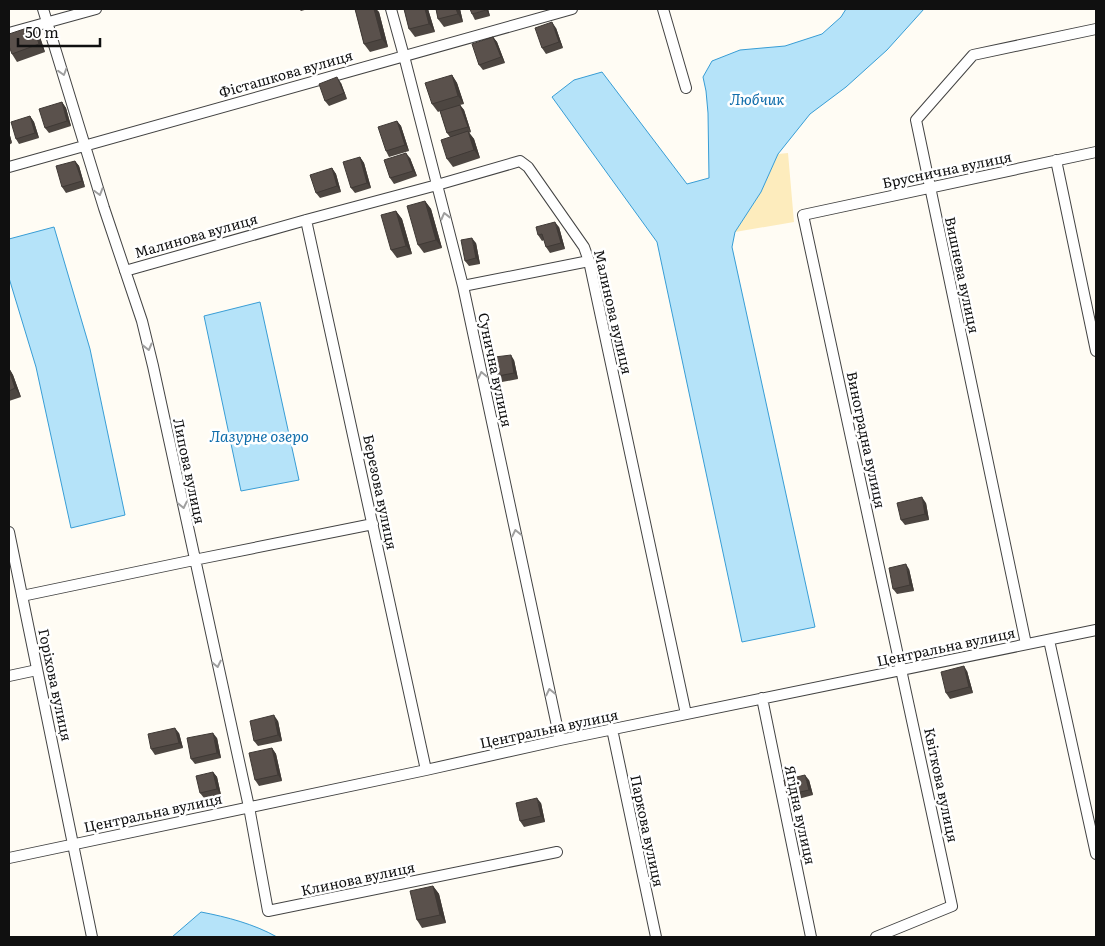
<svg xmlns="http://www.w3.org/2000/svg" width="1105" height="946" font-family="Literata,serif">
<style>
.sand{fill:#fdecbd}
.water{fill:#b5e3f9;stroke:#389dd5}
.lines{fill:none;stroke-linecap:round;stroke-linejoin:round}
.minor-casing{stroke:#434343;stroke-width:12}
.minor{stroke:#fff;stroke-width:10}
.wall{fill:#4d4641}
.shaded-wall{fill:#3f3935}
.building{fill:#5a514c;stroke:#3f3935}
.oneway{stroke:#9f9f9f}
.labels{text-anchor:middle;stroke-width:5;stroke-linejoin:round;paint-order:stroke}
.street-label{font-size:14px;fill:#101010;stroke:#fff}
.water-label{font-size:15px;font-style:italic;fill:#116eab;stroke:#fff}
</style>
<rect width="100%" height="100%" fill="#fffcf4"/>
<path class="sand" d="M788,153L794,222L735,232L761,192L778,154Z"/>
<path class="water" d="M846,9H924L887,50L846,87L810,114L778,154L761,192L735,232L732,247L815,627L742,642L657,242L552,97L574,80L602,72L687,184L709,178L708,113L706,91L703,77L712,61L740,50L785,46L822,34L841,17Z
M54,227L90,349L125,515L71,528L36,367L9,278V239Z
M260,302L299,480L241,491L204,316Z
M201,912C227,917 254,924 277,937H172Z"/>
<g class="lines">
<defs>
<path id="minor" d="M43,9L104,208L142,321L153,366L249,807L268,911L557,852
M391,9L404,56L463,286L560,740
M663,9L686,88
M9,33L96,9
M1056,160L1096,351
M9,167L572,9
M306,220L426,770
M125,271L306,220L437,185L520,161L528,167L584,247L589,261L686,714
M463,286L589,261
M9,532L92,937
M22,596L194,560L373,524
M1049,640L1096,854
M1026,644L916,120L973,55L1096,29
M9,676L37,670
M762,698L811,937
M612,729L656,937
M9,858L426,770L560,740L1096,630
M876,937L952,906L803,215L1096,152"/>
</defs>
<use href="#minor" class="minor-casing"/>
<use href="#minor" class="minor"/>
</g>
<path class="wall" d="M299,9H308L301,11Z
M355,9H376L379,12L388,47L370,52L364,44Z
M404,9H428L435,32L415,37L409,29Z
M436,9H460L463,22L444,27L438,19Z
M488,9L490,16L475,20L472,14Z
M556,28L563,48L546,54L542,48Z
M39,34L45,52L17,62L12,54Z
M493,37L497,42L505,63L483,70L479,65Z
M452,75L457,83L464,104L460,105L464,110L471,132L469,133L474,139L480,158L453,167L447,159L450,137L447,133L440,111L438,112L432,104Z
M341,83L347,99L329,106L325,101Z
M62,102L66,108L71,126L49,133L45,128Z
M30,116L34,122L39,138L19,144L16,139Z
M397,121L401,126L409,151L389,157L386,151Z
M9,132L12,143L9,145Z
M360,157L364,163L371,188L355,193L351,188Z
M410,158L417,176L394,184L390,178Z
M75,161L79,166L85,187L66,193L62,187Z
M332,168L336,174L341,192L320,198L316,193Z
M425,201L431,209L442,248L424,253L418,245Z
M396,211L402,219L412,254L397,258L391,250Z
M559,227L565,249L550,253L546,247L544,240L542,241L538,235Z
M476,243L480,264L469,266L465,261Z
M514,360L518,379L502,382L498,376Z
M9,368L13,375L21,397L9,401Z
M926,503L929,520L905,525L901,520Z
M909,569L914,591L897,594L893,589Z
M967,671L973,693L950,699L946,693Z
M278,721L282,741L258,746L254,741Z
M179,733L183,748L155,755L151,749Z
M217,738L221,758L195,764L191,759Z
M272,748L276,754L282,781L259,786L255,780Z
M213,772L217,777L221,795L204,798L200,793Z
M809,780L813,795L791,801L787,795Z
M541,803L545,822L524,827L520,821Z
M433,886L439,894L446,923L422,928L417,920Z"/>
<path class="shaded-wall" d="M374,9H376L379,12L388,47L382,39Z
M425,9H428L435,32L429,24Z
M456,9H460L463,22L458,14Z
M486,9H488L490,16L486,10Z
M552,22L556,28L563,48L559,42Z
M33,26L39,34L45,52L39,44Z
M493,37L497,42L505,63L501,57Z
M452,75L457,83L464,104L458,96Z
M337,77L341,83L347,99L344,93Z
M62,102L66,108L71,126L67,121Z
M460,105L464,110L471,132L468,127Z
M30,116L34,122L39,138L35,133Z
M397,121L401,126L409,151L405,145Z
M468,131L474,139L480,158L474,150Z
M9,132L12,143L9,138Z
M406,153L410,158L417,176L413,171Z
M360,157L364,163L371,188L367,183Z
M75,161L79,166L85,187L82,181Z
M332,168L336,174L341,192L337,186Z
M425,201L431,209L442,248L436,240Z
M396,211L402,219L412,254L406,246Z
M555,222L559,227L565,249L561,243Z
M472,238L476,243L480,264L476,258Z
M511,355L514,360L518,379L514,373Z
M9,368L13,375L21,397L15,388Z
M922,497L926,503L929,520L925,514Z
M906,564L909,569L914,591L910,585Z
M964,666L967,671L973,693L969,687Z
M274,715L278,721L282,741L278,735Z
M175,728L179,733L183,748L179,743Z
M213,733L217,738L221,758L217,753Z
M272,748L276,754L282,781L278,775Z
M213,772L217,777L221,795L217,789Z
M805,775L809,780L813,795L809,790Z
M537,798L541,803L545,822L541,816Z
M433,886L439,894L446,923L440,915Z"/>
<path class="building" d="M355,9H374L382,39L364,44Z
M404,9H425L429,24L409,29Z
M436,9H456L458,14L438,19Z
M470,9H486V10L472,14Z
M552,22L559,42L542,48L535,28Z
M33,26L39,44L12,54L9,46V34Z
M493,37L501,57L479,65L472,44Z
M452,75L458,96L432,104L425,83Z
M337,77L344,93L325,101L319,84Z
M62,102L67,121L45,128L39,109Z
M460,105L468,127L447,133L440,111Z
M30,116L35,133L16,139L11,122Z
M397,121L405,145L386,151L378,127Z
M468,131L474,150L447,159L441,140Z
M406,153L413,171L390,178L384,160Z
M360,157L367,183L351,188L343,162Z
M75,161L82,181L62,187L56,166Z
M332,168L337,186L316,193L310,175Z
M425,201L436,240L418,245L407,206Z
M396,211L406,246L391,250L381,215Z
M555,222L561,243L546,247L542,234L538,235L536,227Z
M472,238L476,258L465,261L461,240Z
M511,355L514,373L498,376L495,357Z
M9,370L15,388L9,391Z
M922,497L925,514L901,520L897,503Z
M906,564L910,585L893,589L889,568Z
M964,666L969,687L946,693L941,672Z
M274,715L278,735L254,741L250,721Z
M175,728L179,743L151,749L148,734Z
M213,733L217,753L191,759L187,738Z
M272,748L278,775L255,780L249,753Z
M213,772L217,789L200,793L196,776Z
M805,775L809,790L787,795L784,780Z
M537,798L541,816L520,821L516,803Z
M433,886L440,915L417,920L410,891Z"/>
<defs><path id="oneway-chevron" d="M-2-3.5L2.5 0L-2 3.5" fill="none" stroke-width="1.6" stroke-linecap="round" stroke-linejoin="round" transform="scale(1.25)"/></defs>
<g class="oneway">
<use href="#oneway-chevron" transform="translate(63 72) rotate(73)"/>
<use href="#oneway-chevron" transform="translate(99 192) rotate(74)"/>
<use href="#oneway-chevron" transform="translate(445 216) rotate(-104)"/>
<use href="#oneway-chevron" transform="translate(148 347) rotate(76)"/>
<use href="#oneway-chevron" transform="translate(482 375) rotate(-102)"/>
<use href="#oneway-chevron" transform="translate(183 505) rotate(78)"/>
<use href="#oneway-chevron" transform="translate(516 533) rotate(-102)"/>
<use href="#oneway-chevron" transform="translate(217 664) rotate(78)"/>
<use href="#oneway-chevron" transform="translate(550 692) rotate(-102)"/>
</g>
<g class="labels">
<g class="street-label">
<text transform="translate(286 74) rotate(-16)" y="5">Фісташкова вулиця</text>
<text transform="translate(947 170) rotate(-12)" y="5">Бруснична вулиця</text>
<text transform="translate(196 236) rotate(-16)" y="5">Малинова вулиця</text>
<text transform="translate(962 275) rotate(78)" y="5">Вишнева вулиця</text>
<text transform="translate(613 312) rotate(77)" y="5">Малинова вулиця</text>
<text transform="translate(495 370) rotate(78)" y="5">Сунична вулиця</text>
<text transform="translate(866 440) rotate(78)" y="5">Виноградна вулиця</text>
<text transform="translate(189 471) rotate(78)" y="5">Липова вулиця</text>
<text transform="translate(380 492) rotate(78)" y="5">Березова вулиця</text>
<text transform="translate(946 647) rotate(-12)" y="5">Центральна вулиця</text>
<text transform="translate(55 685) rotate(78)" y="5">Горіхова вулиця</text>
<text transform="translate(549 729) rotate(-12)" y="5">Центральна вулиця</text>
<text transform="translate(941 785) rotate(78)" y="5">Квіткова вулиця</text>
<text transform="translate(153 813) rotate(-12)" y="5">Центральна вулиця</text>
<text transform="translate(800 815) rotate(78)" y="5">Ягідна вулиця</text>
<text transform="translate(647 831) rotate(78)" y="5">Паркова вулиця</text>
<text transform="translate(358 879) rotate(-12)" y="5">Клинова вулиця</text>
</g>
<g class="water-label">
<text x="757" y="105">Любчик</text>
<text x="259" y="442">Лазурне озеро</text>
</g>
</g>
<rect width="1105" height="946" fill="none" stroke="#101010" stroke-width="20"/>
<path d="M18 38v8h82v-8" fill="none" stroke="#101010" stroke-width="2.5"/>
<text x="25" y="38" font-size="15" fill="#101010" stroke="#ffffff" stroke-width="4" paint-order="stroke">50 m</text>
</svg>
